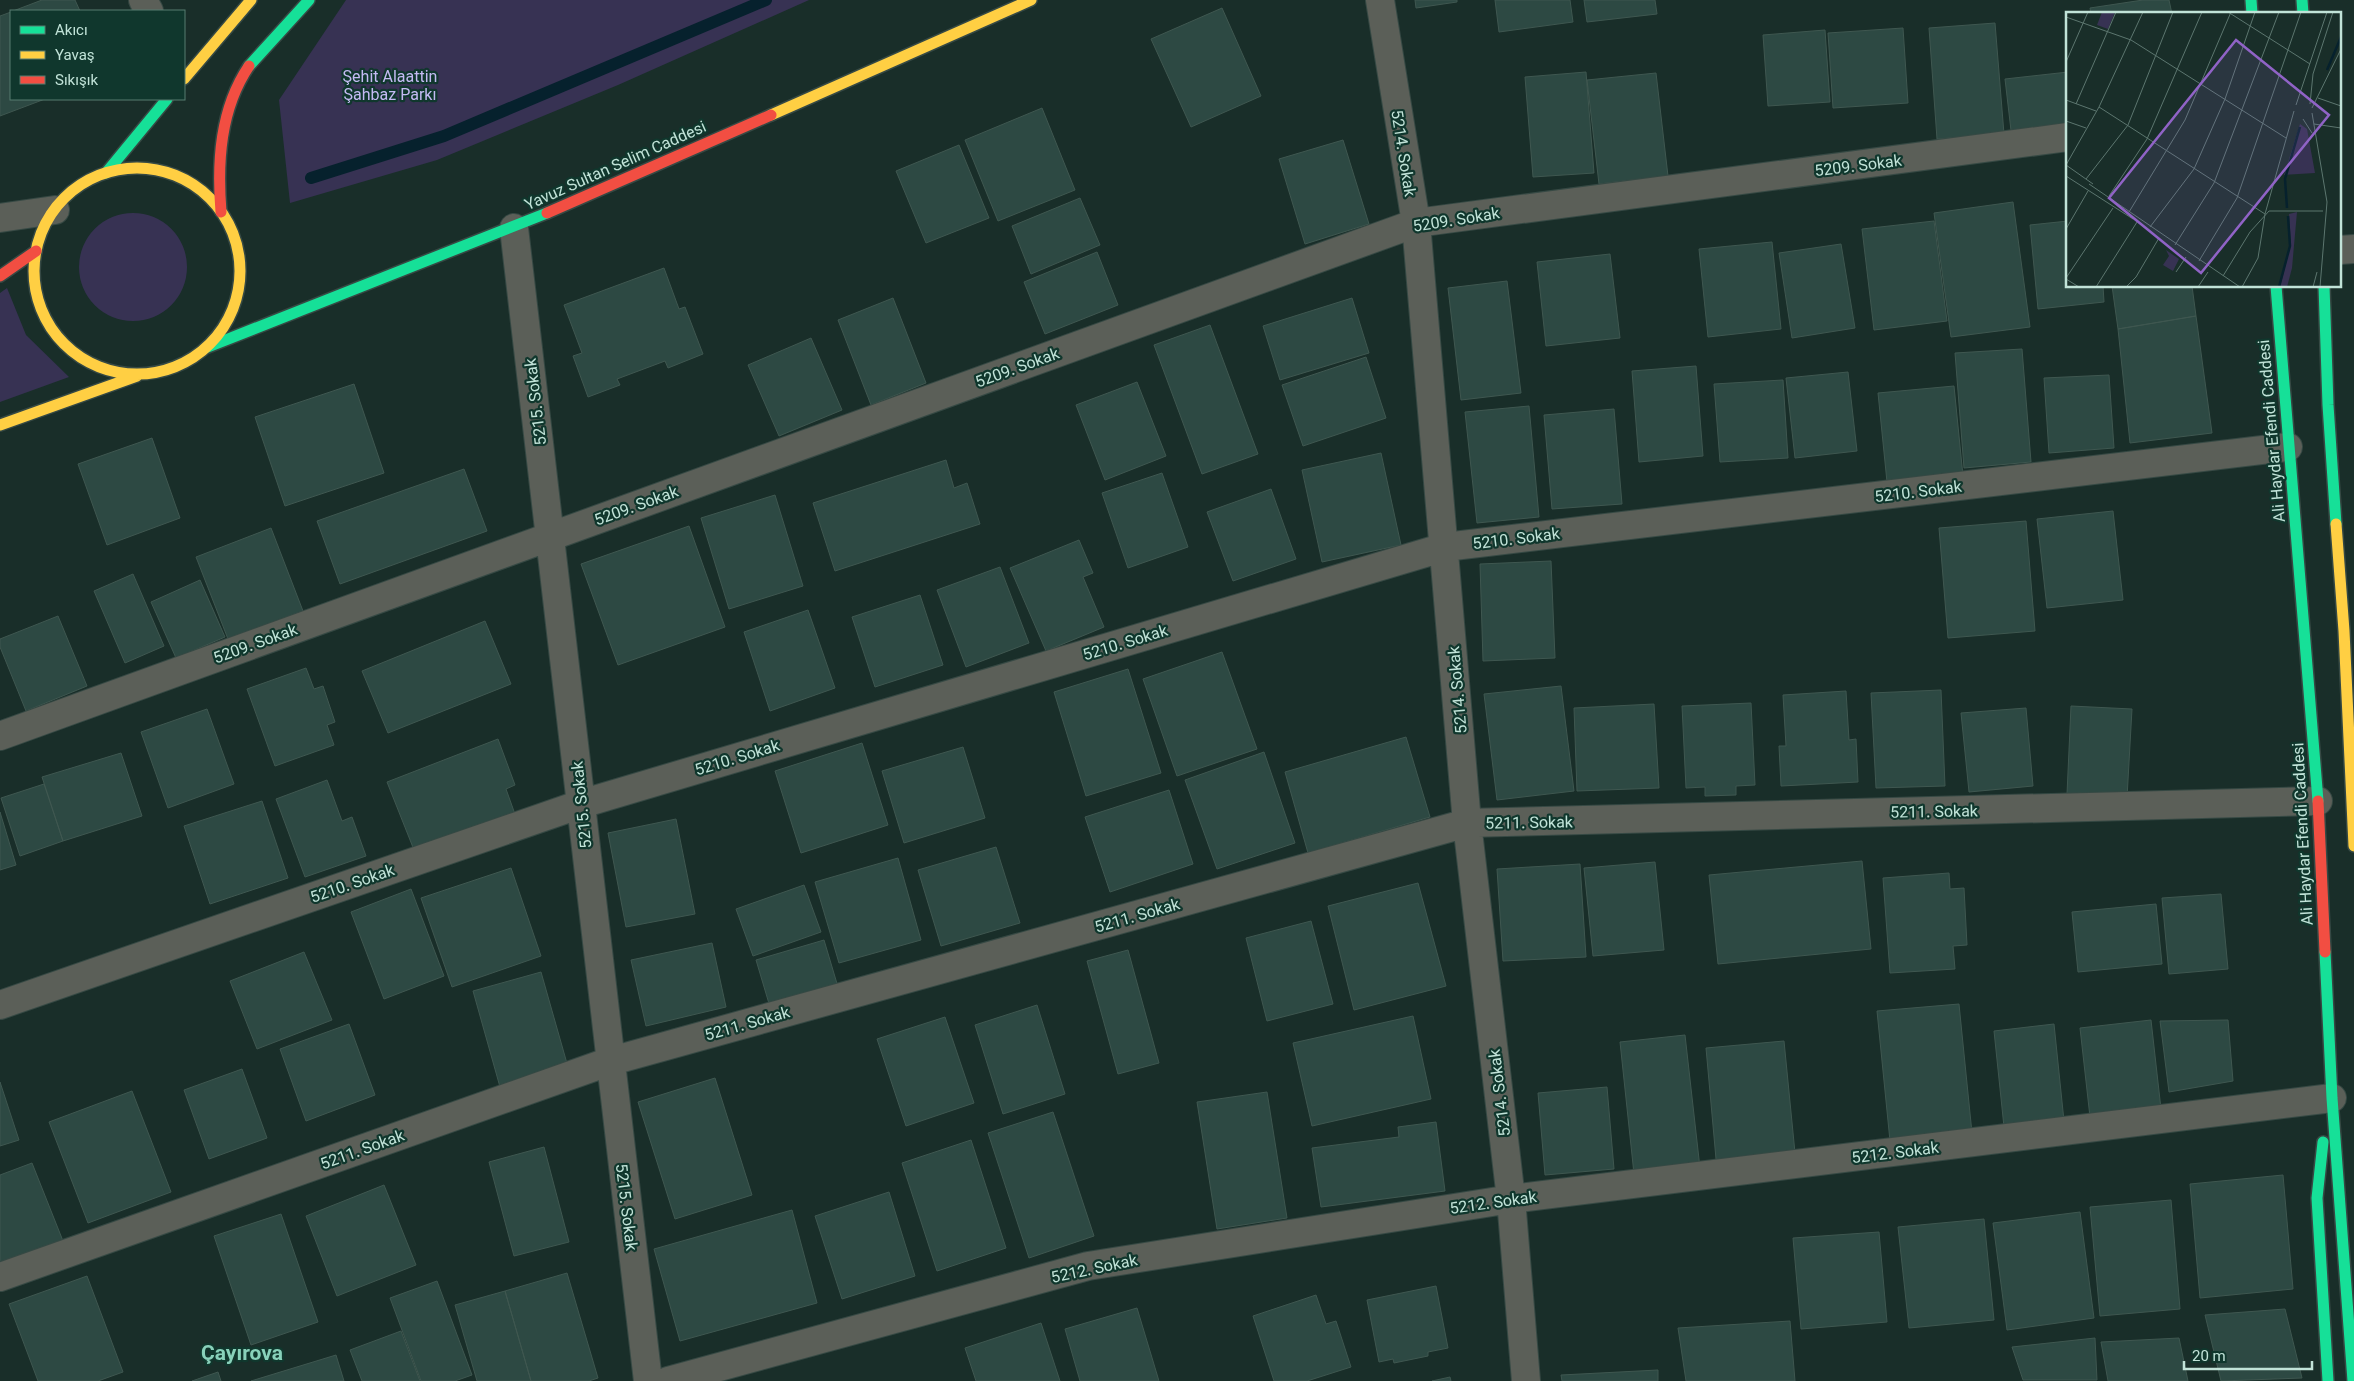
<svg xmlns="http://www.w3.org/2000/svg" width="2354" height="1381" font-family="Roboto,sans-serif">
<style>
.green{fill:#373253}
.lines{fill:none;stroke-linecap:round;stroke-linejoin:round}
.stream{stroke:#06212d;stroke-width:12}
.building{fill:#2d4943;stroke:#3f5750}
.street-casing{stroke:#364944;stroke-width:30}
.fast-casing{stroke:#364944;stroke-width:14}
.slow-casing{stroke:#364944;stroke-width:14}
.jam-casing{stroke:#364944;stroke-width:14}
.street{stroke:#5b5f58;stroke-width:28}
.fast{stroke:#16e098;stroke-width:11}
.slow{stroke:#ffcf43;stroke-width:11}
.jam{stroke:#f24e42;stroke-width:11}
.labels{text-anchor:middle;stroke-width:4.5;stroke-linejoin:round;paint-order:stroke}
.park-label{font-size:16px;fill:#c4baf3;stroke:#10372d}
.street-label{font-size:16px;fill:#c1e3d8;stroke:#10372d}
.district-label{font-size:21px;font-weight:bold;fill:#88d1ba;stroke:#10372d}
.inset-river{fill:none;stroke:#06212d;stroke-width:2.5}
.inset-road{fill:none;stroke:#5c766f;stroke-width:1}
.view{fill:#9063c6;fill-opacity:0.15;stroke:#9063c6;stroke-width:2.5}
.inset-edge{fill:none;stroke:#c1e3d8;stroke-width:2.5}
</style>
<rect width="100%" height="100%" fill="#192e29"/>
<path class="green" d="M346,0H809L618,85L437,160L290,203L279,100Z
M79 267a54 54 0 1 1 108 0a54 54 0 1 1-108 0Z
M7,288L26,335L69,377L0,402V293Z"/>
<g class="lines">
<path class="stream" d="M311,178L444,136L766,0"/>
</g>
<path class="building" d="M42,0H75L80,11H13Z
M1415,0H1457V2L1416,8Z
M1495,0H1570L1573,22L1499,32Z
M1584,0H1655L1657,14L1587,22Z
M2143,0H2169L2172,14H2091L2090,8Z
M1222,8L1261,96L1191,127L1151,39Z
M11,12V99H45L0,116V16Z
M1995,23L2004,134L1937,139L1929,28Z
M1903,28L1908,103L1833,108L1828,33Z
M1825,30L1830,102L1768,106L1763,35Z
M1586,72L1594,173L1533,177L1525,77Z
M2068,72V133L2012,139L2005,79Z
M1656,73L1668,176L1599,184L1587,80Z
M1042,108L1075,190L998,221L965,140Z
M1343,140L1369,224L1305,244L1279,159Z
M959,145L989,218L926,243L896,171Z
M1080,198L1100,245L1031,274L1012,226Z
M2013,202L2030,327L1951,337L1934,213Z
M1934,221L1947,321L1874,330L1862,229Z
M2068,221V286H2103L2104,302L2038,309L2030,225Z
M1772,242L1781,329L1708,337L1699,249Z
M1841,244L1855,328L1792,338L1779,253Z
M1097,252L1118,305L1045,334L1024,282Z
M1610,254L1620,338L1546,346L1537,262Z
M664,268L679,309L685,307L703,354L668,368L665,361L617,379L620,385L588,397L573,356L582,353L564,305Z
M1507,281L1521,393L1461,400L1448,288Z
M2112,286H2192L2196,316L2118,329Z
M893,298L926,383L871,405L838,320Z
M1352,298L1369,353L1280,380L1263,326Z
M2196,316L2212,433L2130,443L2118,329Z
M1210,325L1258,454L1202,474L1154,345Z
M811,338L842,410L779,436L748,365Z
M2022,349L2031,462L1964,468L1955,353Z
M1366,357L1386,418L1303,446L1282,385Z
M1696,366L1703,456L1639,462L1632,371Z
M1848,372L1857,451L1795,458L1786,378Z
M2109,375L2114,448L2049,453L2044,378Z
M1783,380L1788,458L1720,462L1714,384Z
M1137,382L1166,456L1105,480L1076,405Z
M354,384L384,473L285,506L255,417Z
M1954,386L1963,476L1887,482L1878,393Z
M1529,406L1539,517L1477,523L1465,412Z
M1614,409L1622,504L1552,509L1544,415Z
M152,438L180,518L107,545L78,464Z
M1381,453L1401,545L1322,562L1302,470Z
M946,460L954,488L967,483L980,524L835,571L813,503Z
M464,469L487,531L340,584L317,521Z
M1162,473L1188,547L1128,568L1102,493Z
M1271,489L1296,559L1233,581L1207,512Z
M775,495L803,586L729,609L701,518Z
M2113,511L2123,600L2047,608L2037,519Z
M2026,521L2035,631L1948,638L1939,528Z
M689,526L725,627L618,665L581,564Z
M271,528L303,611L228,639L196,557Z
M1079,540L1093,573L1083,577L1104,627L1046,651L1010,568Z
M1551,561L1555,658L1483,661L1480,564Z
M1000,567L1029,643L966,667L937,590Z
M133,574L164,646L125,663L94,591Z
M200,580L225,637L176,658L151,602Z
M920,595L943,665L875,687L852,617Z
M808,610L835,688L770,711L744,632Z
M58,616L87,686L26,711L0,647V639Z
M485,621L511,684L388,733L362,671Z
M1222,652L1257,749L1177,776L1143,679Z
M306,668L314,689L323,686L335,722L327,725L334,745L275,766L247,689Z
M1128,669L1161,773L1086,796L1054,692Z
M1561,686L1574,791L1497,800L1484,694Z
M1941,690L1945,786L1876,788L1871,693Z
M1846,691L1849,740L1856,739L1858,782L1781,786L1779,746H1786L1783,695Z
M1751,703L1755,785L1736,786V795L1705,796V787L1686,788L1682,706Z
M1654,704L1659,788L1577,791L1574,708Z
M2071,706L2132,709L2127,798L2067,794Z
M2026,708L2033,786L1969,792L1961,713Z
M207,709L234,784L168,808L141,732Z
M1406,737L1430,817L1308,853L1285,772Z
M498,739L515,785L506,789L516,817L416,855L387,782Z
M862,743L888,825L801,853L775,771Z
M963,747L985,818L904,843L882,771Z
M1264,752L1295,843L1217,869L1185,780Z
M121,753L142,816L63,841L42,777Z
M327,780L342,821L352,817L366,856L305,877L276,799Z
M44,784L63,841L20,856L1,798Z
M1169,790L1193,864L1110,892L1085,817Z
M262,801L288,878L210,904L184,826Z
M0,812L16,865L0,870Z
M676,819L695,914L626,927L608,833Z
M996,847L1020,923L941,946L918,870Z
M898,858L921,940L839,963L815,882Z
M1862,861L1871,949L1718,964L1709,875Z
M1655,862L1664,950L1593,956L1584,868Z
M1580,864L1586,957L1503,961L1497,869Z
M511,868L541,956L452,987L421,898Z
M1949,873L1950,889L1964,888L1967,945L1953,946L1955,969L1890,973L1883,878Z
M1418,883L1446,986L1354,1010L1328,906Z
M804,885L821,932L753,956L736,909Z
M411,889L444,976L384,999L351,912Z
M2221,894L2228,969L2169,974L2162,898Z
M2156,904L2162,964L2078,972L2072,912Z
M1311,921L1333,1004L1267,1021L1246,938Z
M824,940L838,987L770,1007L756,960Z
M712,943L726,1007L646,1026L631,960Z
M1128,950L1159,1063L1118,1074L1087,961Z
M304,952L332,1020L257,1049L230,981Z
M541,972L568,1067L500,1087L473,991Z
M1959,1004L1972,1133L1890,1141L1877,1011Z
M1037,1005L1065,1094L1003,1114L975,1025Z
M1413,1016L1431,1099L1312,1126L1293,1043Z
M945,1017L974,1103L906,1126L877,1039Z
M2151,1020L2161,1109L2090,1117L2080,1028Z
M2228,1020L2233,1081L2169,1092L2160,1021Z
M349,1024L375,1095L306,1121L280,1049Z
M2054,1024L2064,1121L2004,1127L1994,1031Z
M1685,1035L1700,1168L1634,1174L1620,1042Z
M1784,1041L1796,1163L1717,1170L1706,1048Z
M242,1069L267,1138L209,1159L184,1090Z
M715,1078L752,1195L675,1219L638,1102Z
M0,1082L19,1140L0,1146Z
M1607,1087L1614,1169L1545,1175L1538,1093Z
M132,1091L171,1192L88,1223L49,1122Z
M1267,1092L1287,1218L1217,1229L1197,1102Z
M1053,1112L1094,1236L1029,1258L988,1133Z
M1436,1122L1445,1191L1321,1207L1312,1148L1399,1137L1398,1127Z
M971,1140L1006,1248L937,1271L902,1163Z
M544,1147L569,1242L514,1256L489,1162Z
M32,1163L63,1241L0,1265V1175Z
M2283,1175L2293,1289L2200,1298L2190,1184Z
M384,1185L416,1265L337,1296L306,1216Z
M889,1192L915,1276L842,1299L815,1216Z
M2171,1200L2180,1309L2100,1316L2090,1207Z
M792,1210L817,1303L680,1341L654,1249Z
M2080,1212L2094,1318L2007,1330L1993,1223Z
M281,1214L318,1322L251,1345L214,1236Z
M1984,1219L1994,1320L1909,1328L1898,1227Z
M1879,1232L1887,1322L1801,1329L1793,1238Z
M567,1273L598,1378L589,1381H531L505,1291Z
M87,1276L123,1372L98,1381H38L9,1304Z
M437,1281L472,1375L455,1381H421L390,1298Z
M1436,1286L1448,1348L1428,1352V1356L1394,1363L1393,1359L1379,1362L1367,1300Z
M505,1291L531,1381H477L455,1305Z
M1316,1295L1326,1324L1336,1321L1351,1367L1307,1381H1274L1253,1316Z
M1137,1308L1159,1381H1080L1065,1329Z
M2285,1309L2302,1378L2221,1381L2205,1315Z
M1790,1321L1795,1381H1686L1678,1328Z
M1041,1323L1060,1381H976L965,1348Z
M401,1331L420,1381H362L350,1350Z
M2095,1338L2097,1380H2023L2012,1347Z
M2179,1338L2188,1381H2108L2101,1342Z
M336,1355L344,1381H251Z
M1658,1370V1381H1562L1561,1375Z
M218,1372L221,1381H192Z
M1450,1377L1451,1381H1432Z"/>
<g class="lines">
<defs>
<path id="street" d="M143,0L149,11
M1380,0L1416,223L1467,823L1511,1199L1526,1381
M0,218L55,210
M514,228C561,612 600,997 648,1381
M2340,250L2354,249
M0,736L1416,223L2068,137
M0,1005L581,804L1445,547L2288,447
M0,1277L608,1062L1467,823L2318,801
M668,1381L1088,1266L1511,1199L2332,1098"/>
<path id="fast" d="M2251,0L2252,14
M2302,0L2303,14
M249,66L309,0
M106,173L167,99
M2276,286L2318,801
M2324,286L2328,405L2336,524
M208,347L547,213
M2325,952L2332,1098L2353,1381
M2323,1142L2317,1198L2328,1381"/>
<path id="slow" d="M184,79L251,0
M771,115L1031,0
M34 271a103 103 0 1 1 206 0a103 103 0 1 1-206 0Z
M0,425L137,376
M2336,524L2344,631L2354,846"/>
<path id="jam" d="M221,212C217,162 220,109 249,66
M547,213L771,115
M0,276L36,251
M2318,801L2325,952"/>
</defs>
<use href="#street" class="street-casing"/>
<use href="#fast" class="fast-casing"/>
<use href="#slow" class="slow-casing"/>
<use href="#jam" class="jam-casing"/>
<use href="#street" class="street"/>
<use href="#fast" class="fast"/>
<use href="#slow" class="slow"/>
<use href="#jam" class="jam"/>
</g>
<g class="labels">
<g class="park-label">
<text x="390" y="82">Şehit Alaattin<tspan x="390" dy="18">Şahbaz Parkı</tspan></text>
</g>
<g class="street-label">
<text transform="translate(1404 153) rotate(81)" y="6">5214. Sokak</text>
<text transform="translate(615 165) rotate(-24)" y="6">Yavuz Sultan Selim Caddesi</text>
<text transform="translate(1858 165) rotate(-7)" y="6">5209. Sokak</text>
<text transform="translate(1456 219) rotate(-9)" y="6">5209. Sokak</text>
<text transform="translate(1017 367) rotate(-20)" y="6">5209. Sokak</text>
<text transform="translate(535 402) rotate(-97)" y="6">5215. Sokak</text>
<text transform="translate(2271 431) rotate(-95)" y="6">Ali Haydar Efendi Caddesi</text>
<text transform="translate(1918 491) rotate(-7)" y="6">5210. Sokak</text>
<text transform="translate(636 505) rotate(-20)" y="6">5209. Sokak</text>
<text transform="translate(1516 538) rotate(-7)" y="6">5210. Sokak</text>
<text transform="translate(1125 642) rotate(-17)" y="6">5210. Sokak</text>
<text transform="translate(255 643) rotate(-20)" y="6">5209. Sokak</text>
<text transform="translate(1457 690) rotate(-95)" y="6">5214. Sokak</text>
<text transform="translate(737 757) rotate(-17)" y="6">5210. Sokak</text>
<text transform="translate(581 805) rotate(-96)" y="6">5215. Sokak</text>
<text transform="translate(1934 811) rotate(-1)" y="6">5211. Sokak</text>
<text transform="translate(1529 822) rotate(-1)" y="6">5211. Sokak</text>
<text transform="translate(2302 834) rotate(-93)" y="6">Ali Haydar Efendi Caddesi</text>
<text transform="translate(352 883) rotate(-19)" y="6">5210. Sokak</text>
<text transform="translate(1137 915) rotate(-16)" y="6">5211. Sokak</text>
<text transform="translate(747 1023) rotate(-16)" y="6">5211. Sokak</text>
<text transform="translate(1499 1093) rotate(-97)" y="6">5214. Sokak</text>
<text transform="translate(362 1149) rotate(-20)" y="6">5211. Sokak</text>
<text transform="translate(1895 1152) rotate(-7)" y="6">5212. Sokak</text>
<text transform="translate(1493 1202) rotate(-8)" y="6">5212. Sokak</text>
<text transform="translate(627 1207) rotate(83)" y="6">5215. Sokak</text>
<text transform="translate(1094 1268) rotate(-12)" y="6">5212. Sokak</text>
</g>
<g class="district-label">
<text x="242" y="1360">Çayırova</text>
</g>
</g>
<g transform="translate(2066 12)">
<rect width="275" height="275" fill="#192e29"/>
<path d="M36,0H49L42,17L31,13ZM234,112L241,117L249,161L218,163ZM231,200L226,256L221,275H214L225,232L223,202ZM100,238L113,247L107,259L97,253L103,244Z" fill="#373253"/>
<path class="inset-river" d="M261,58L275,25M221,196L219,167L234,115M213,275L224,234L222,204"/>
<path class="inset-road" d="M162,0L244,52M0,5L65,28L220,126M0,50L22,0M252,86L275,94M0,88L30,99M10,92L50,0M244,92L247,62L267,0M230,93L261,0M33,95L199,202M246,96L275,37M246,101L261,190L254,275M237,107L246,121M0,109L20,116M248,112L275,116M0,153L33,95L77,0M0,153L27,172M0,164L67,207M20,167L62,113L107,0M23,172L174,275M43,184L81,127L136,0M63,200L119,108L165,0M84,215L128,157L159,87L189,0M0,217L22,179M109,233L148,171L213,0M133,249L171,186L235,0M110,260L120,245M157,264L184,220L203,199H257M0,266L47,196M0,267L13,275M30,275L71,210M60,275L70,265L93,226M132,275L142,260M176,275L192,246L199,202L228,99M247,275L251,260"/>
<path class="view" d="M170,28L263,103L135,261L43,186Z"/>
<rect width="275" height="275" class="inset-edge"/>
</g>
<rect x="10" y="10" width="175" height="90" fill="#10372d" stroke="#577c71"/>
<rect x="20" y="26" width="25" height="8" fill="#16e098" stroke="#577c71"/>
<text x="55" y="35" font-size="15" fill="#c1e3d8">Akıcı</text>
<rect x="20" y="51" width="25" height="8" fill="#ffcf43" stroke="#577c71"/>
<text x="55" y="60" font-size="15" fill="#c1e3d8">Yavaş</text>
<rect x="20" y="76" width="25" height="8" fill="#f24e42" stroke="#577c71"/>
<text x="55" y="85" font-size="15" fill="#c1e3d8">Sıkışık</text>
<path d="M2184 1361v8h128v-8" fill="none" stroke="#c1e3d8" stroke-width="2.5"/>
<text x="2192" y="1361" font-size="15" fill="#c1e3d8" stroke="#10372d" stroke-width="4" paint-order="stroke">20 m</text>
</svg>
